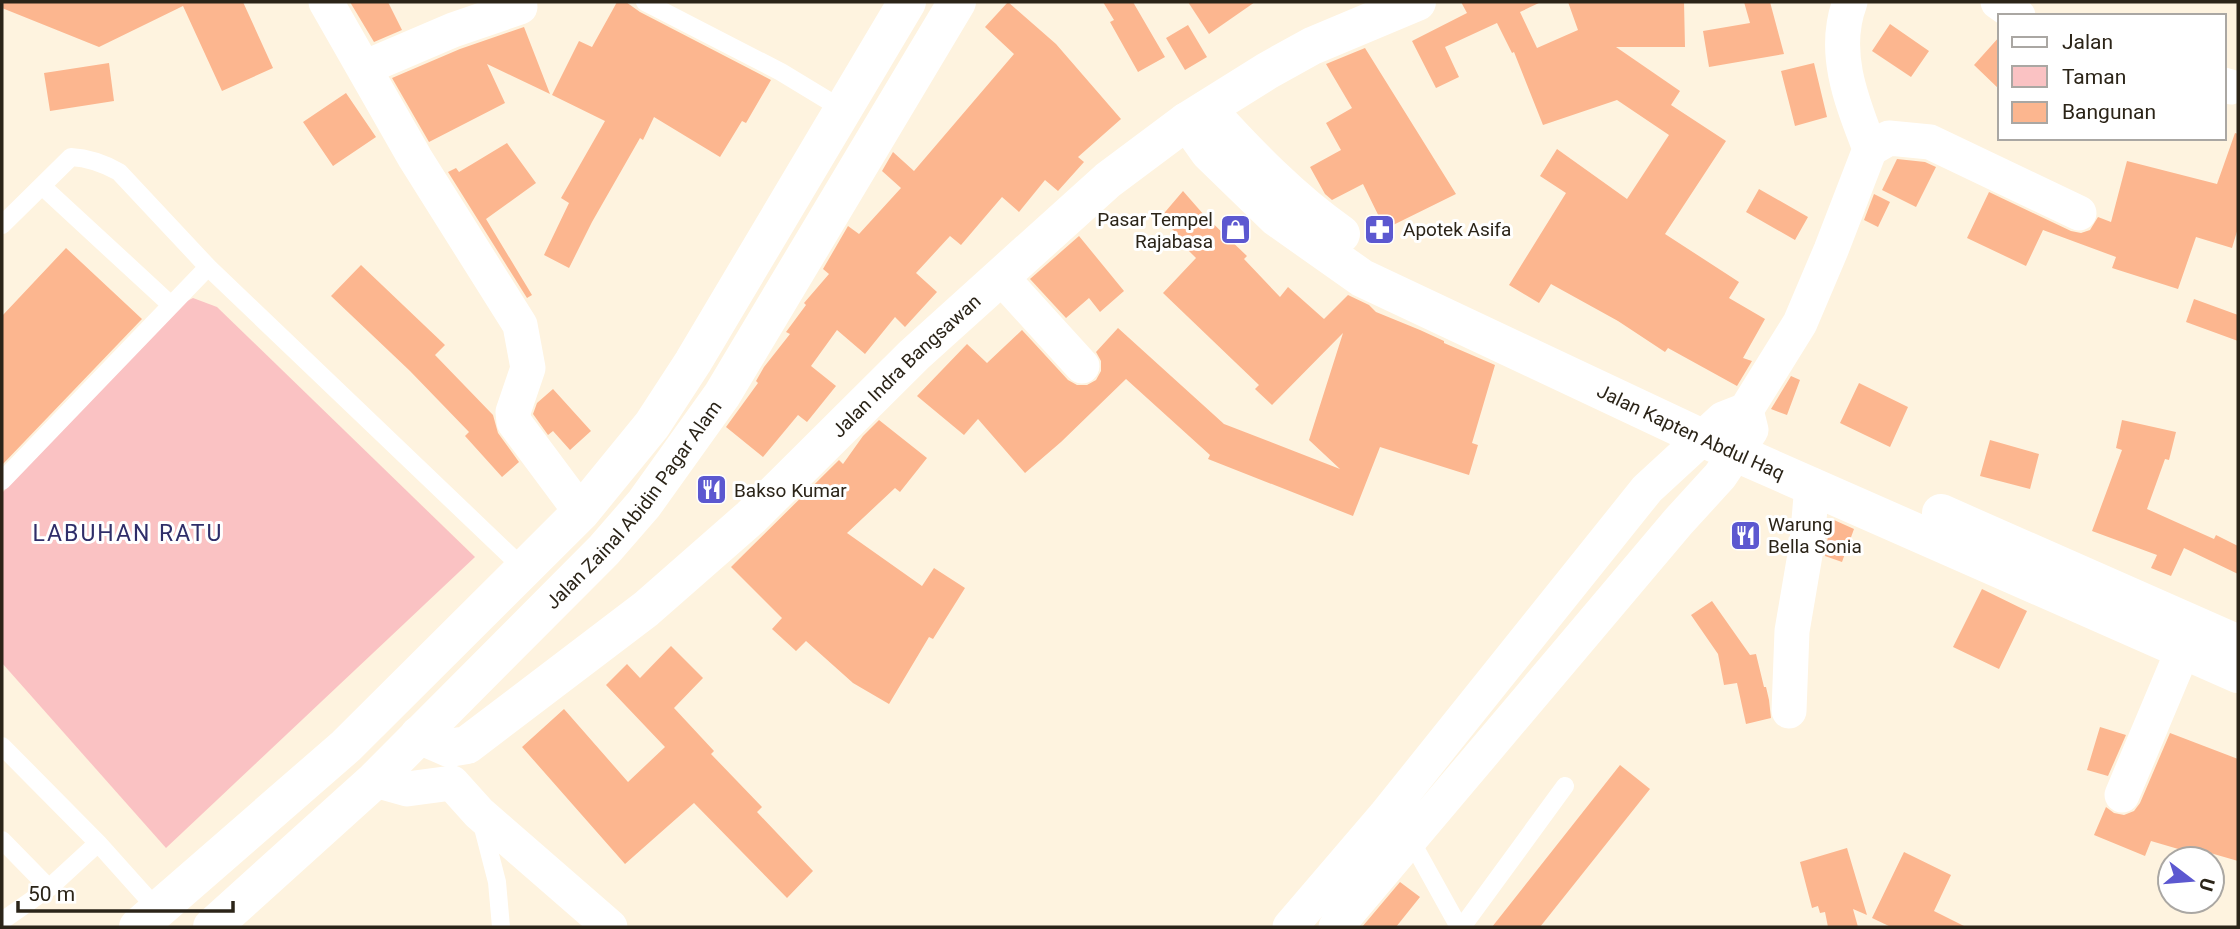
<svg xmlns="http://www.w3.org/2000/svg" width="2240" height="929" font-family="Roboto,sans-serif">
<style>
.park{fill:#fac2c3}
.building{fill:#fcb68f}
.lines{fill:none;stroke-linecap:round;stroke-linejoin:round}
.lane{stroke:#fff;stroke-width:18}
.street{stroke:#fff;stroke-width:35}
.secondary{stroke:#fff;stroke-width:38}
.highway{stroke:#fff;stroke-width:38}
.labels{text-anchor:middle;stroke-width:6;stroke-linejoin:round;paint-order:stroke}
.poi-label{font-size:19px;fill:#2b2418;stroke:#fff;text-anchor:start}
.street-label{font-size:19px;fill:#2b2418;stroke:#fff}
.quarter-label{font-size:23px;letter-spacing:2px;fill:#2f2e69;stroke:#fff}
</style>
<rect width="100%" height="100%" fill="#fef3df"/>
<path class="park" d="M193,298L217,307L475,557L166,848L2,663V493L177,306Z"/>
<path class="building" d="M2,2H243L273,68L222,91L183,6L99,47L2,8Z
M350,2H388L402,30L374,42Z
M617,2H626L640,12L771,80L746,123L742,121L720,157L654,117L643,140L640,138L592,222L569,268L544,255L569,203L561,198L605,121L552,95L579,41L592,47Z
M1008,2L1056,44L1121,119L1078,157L1084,162L1058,191L1045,180L1019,212L1002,197L961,245L950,236L916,273L937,292L905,327L895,317L865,354L837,330L811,366L836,386L807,422L798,415L763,457L726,427L758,383L756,381L764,367L790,334L786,332L806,305L804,303L829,274L823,269L848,226L859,234L901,188L882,171L893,152L914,171L1014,54L985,27Z
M1103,2H1133L1165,57L1138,72L1110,22L1114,20Z
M1188,2H1255L1209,34Z
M1461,2H1541L1520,12L1537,48L1578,30L1568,2H1684L1685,47H1616L1680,91L1671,105L1726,141L1665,234L1739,282L1729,298L1765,319L1743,358L1752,361L1737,386L1668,348L1665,352L1618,321L1551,284L1539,303L1509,285L1566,193L1540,176L1557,149L1627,199L1669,135L1617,100L1543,125L1514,52L1512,53L1497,23L1445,47L1459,77L1436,88L1412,41L1467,13Z
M1744,2H1770L1784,54L1709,67L1703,31L1750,23Z
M1890,24L1929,51L1911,77L1872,51Z
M1188,25L1207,57L1185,70L1166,38Z
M524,27L550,94L487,64L505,103L429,142L392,78L460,49Z
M2000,36V90L1974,65Z
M1365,48L1456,194L1385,229L1363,184L1332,200L1325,194L1310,167L1341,150L1326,123L1352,108L1326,64Z
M109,63L114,101L50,111L44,73Z
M1814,63L1827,117L1795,126L1781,71Z
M346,93L376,137L333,166L303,122Z
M2235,133L2238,134V228L2232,248L2196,237L2178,289L2112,268L2116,257L2043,230L2026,266L1967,238L1989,192L2071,231L2081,233L2090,230L2098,217L2111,222L2127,161L2217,184Z
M507,143L536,183L486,219L532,295L527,298L448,172L456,168L459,172Z
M1897,159L1925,162L1936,167L1916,207L1882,190Z
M1759,189L1808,217L1795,240L1746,212Z
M1183,191L1204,215L1247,256L1244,259L1280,297L1288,287L1324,319L1348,295L1369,305L1376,312L1420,330L1444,341V343L1495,365L1472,443L1478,445L1469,475L1380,447L1353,516L1208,459L1210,455L1126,379L1061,442L1025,473L978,419L964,435L917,396L967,344L987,363L1022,330L1068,380L1077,385H1087L1096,380L1101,371V361L1096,352L1118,328L1224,424L1340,469L1309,440L1343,333L1272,405L1255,389L1259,385L1163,293L1196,258L1180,242L1183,239L1160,218Z
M1874,194L1890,202L1878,227L1864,220Z
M1079,236L1124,291L1100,312L1089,298L1066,318L1030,279Z
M66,248L142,319L2,465V316Z
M361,265L445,345L435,355L493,415L498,433L519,462L502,477L465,436L469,432L410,371L331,296Z
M2194,299L2238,315V341L2186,322Z
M1791,376L1800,380L1787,415L1771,409Z
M1859,383L1908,407L1890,447L1840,423Z
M553,389L591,431L570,450L553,431L548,435L533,414L537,403Z
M879,420L927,458L900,492L895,488L847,533L922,586L934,568L965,588L933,639L929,637L889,704L853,683L806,641L796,651L772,629L782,618L731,567L839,460L843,464L863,436Z
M2122,420L2176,432L2169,460L2165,459L2147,509L2214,539L2216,535L2238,546V574L2184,548L2171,576L2151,568L2157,555L2092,531L2122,450L2116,448Z
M1990,440L2039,454L2030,489L1980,476Z
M1834,520L1854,529L1842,562L1825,556L1828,536Z
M1982,589L2027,611L1999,669L1953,647Z
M1712,601L1750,655L1756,654L1764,687H1766L1769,700L1771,718L1746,724L1737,683L1724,685L1718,654L1691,615Z
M671,646L703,678L674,708L714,751L711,754L762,807L757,812L813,871L787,898L694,803L625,864L522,747L564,709L628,782L665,747L606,685L627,664L640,678Z
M2100,727L2126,735L2108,776L2087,770Z
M2170,733L2238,759V861L2193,848L2192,853L2151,841L2145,856L2094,835L2106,807L2114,813L2124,815L2134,811L2140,803Z
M1620,765L1650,789L1540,927H1492Z
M1847,848L1867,915L1853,909L1858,927H1828L1825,912L1820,913L1818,906L1812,908L1800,862Z
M1904,852L1951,875L1934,911L1966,927H1891L1872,918Z
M1400,882L1420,897L1396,927H1362Z"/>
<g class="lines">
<path class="lane" d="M645,2L781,72L842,109
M42,186L171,305
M2,225L71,157C89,158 103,163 119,172L208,267
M2,481L208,267L524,569
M2,746L98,843L158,910
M481,820L497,882L501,927
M1409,837L1459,927
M2,840L49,888
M2,921L49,888L98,843
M1462,927L1565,786"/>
<path class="street" d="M326,2L415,158L520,325L528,368L513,412L514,422L581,512
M1998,2L2018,16
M364,68L453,30L520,7
M2224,85L2231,87
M1870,149L1889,138L1930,142L2079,213
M1001,277L1082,366
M1789,711L1792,631L1807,543L1812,485
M375,780L407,789L452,783L479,813L610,927
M2122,795L2183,650
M1290,927L1385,816L1647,489L1723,419L1746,410L1800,323L1831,250L1870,149C1852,102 1831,52 1850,2
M1336,927L1678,522L1720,476L1751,430L1746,410"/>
<g class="secondary">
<path d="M1207,109C1248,154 1291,199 1341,234"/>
<path id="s1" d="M1187,121L1209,152L1277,218L1362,278L1702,438L2238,674"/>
<path d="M1941,513L2238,644"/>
<path id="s2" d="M419,735L449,748L467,745L646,609L751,517L914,355L1108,180L1187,121L1267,71L1312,46L1417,2"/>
</g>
<g class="highway">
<path d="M138,927L346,746L581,512L652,425L693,362L907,2"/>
<path id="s3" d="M212,927L375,780L604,550L644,504L722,395L957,2"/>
</g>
</g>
<defs>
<symbol id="pharmacy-square" viewBox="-11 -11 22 22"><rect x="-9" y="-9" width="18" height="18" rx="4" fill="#5c58d0" stroke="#fff"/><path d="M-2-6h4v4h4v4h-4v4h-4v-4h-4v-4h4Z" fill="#fff"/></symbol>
<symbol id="shop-square" viewBox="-11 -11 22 22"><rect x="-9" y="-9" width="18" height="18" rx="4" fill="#5c58d0" stroke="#fff"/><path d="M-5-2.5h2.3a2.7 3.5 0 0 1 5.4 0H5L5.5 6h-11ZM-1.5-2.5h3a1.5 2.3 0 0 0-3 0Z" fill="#fff"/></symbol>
<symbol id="restaurant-square" viewBox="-11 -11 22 22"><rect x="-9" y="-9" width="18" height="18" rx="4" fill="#5c58d0" stroke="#fff"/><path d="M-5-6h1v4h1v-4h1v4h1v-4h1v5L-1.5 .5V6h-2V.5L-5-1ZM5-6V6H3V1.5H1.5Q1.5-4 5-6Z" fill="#fff"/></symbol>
</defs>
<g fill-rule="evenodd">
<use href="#pharmacy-square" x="1362" y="212" width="35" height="35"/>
<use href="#shop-square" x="1218" y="212" width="35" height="35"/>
<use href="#restaurant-square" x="694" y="472" width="35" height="35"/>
<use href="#restaurant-square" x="1728" y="518" width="35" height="35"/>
</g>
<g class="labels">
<g class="poi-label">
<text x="1213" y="226" text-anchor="end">Pasar Tempel<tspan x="1213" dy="22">Rajabasa</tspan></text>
<text x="1403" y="236">Apotek Asifa</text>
<text x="734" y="497">Bakso Kumar</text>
<text x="1768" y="531">Warung<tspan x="1768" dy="22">Bella Sonia</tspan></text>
</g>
<g class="street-label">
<text dy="7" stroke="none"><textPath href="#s2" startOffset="632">Jalan Indra Bangsawan</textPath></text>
<text dy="7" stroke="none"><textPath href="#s1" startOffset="600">Jalan Kapten Abdul Haq</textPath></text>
<text dy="7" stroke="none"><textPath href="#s3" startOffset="598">Jalan Zainal Abidin Pagar Alam</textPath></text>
</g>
<g class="quarter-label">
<text x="128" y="541">LABUHAN RATU</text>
</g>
</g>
<rect width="2240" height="929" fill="none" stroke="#2b2418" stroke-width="7"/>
<rect x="1998" y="14" width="228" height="126" fill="#ffffff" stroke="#aaa7a3" stroke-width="2"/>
<rect x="2012" y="37" width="35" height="10" fill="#ffffff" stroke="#aaa7a3" stroke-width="2"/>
<text x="2062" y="49" font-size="21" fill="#2b2418">Jalan</text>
<rect x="2012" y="66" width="35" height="21" fill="#fac2c3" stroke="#aaa7a3" stroke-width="2"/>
<text x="2062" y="84" font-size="21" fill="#2b2418">Taman</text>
<rect x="2012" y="102" width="35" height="21" fill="#fcb68f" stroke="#aaa7a3" stroke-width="2"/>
<text x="2062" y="119" font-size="21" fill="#2b2418">Bangunan</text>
<g transform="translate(2191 880) rotate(106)"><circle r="33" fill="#ffffff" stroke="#aaa7a3" stroke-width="2"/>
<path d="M0-5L12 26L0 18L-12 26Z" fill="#5c58d0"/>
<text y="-10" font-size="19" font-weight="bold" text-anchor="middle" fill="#2b2418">U</text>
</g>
<path d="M18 901v10h215v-10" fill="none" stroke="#2b2418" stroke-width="3.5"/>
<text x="28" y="901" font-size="21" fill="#2b2418" stroke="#ffffff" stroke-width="5" paint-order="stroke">50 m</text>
</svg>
